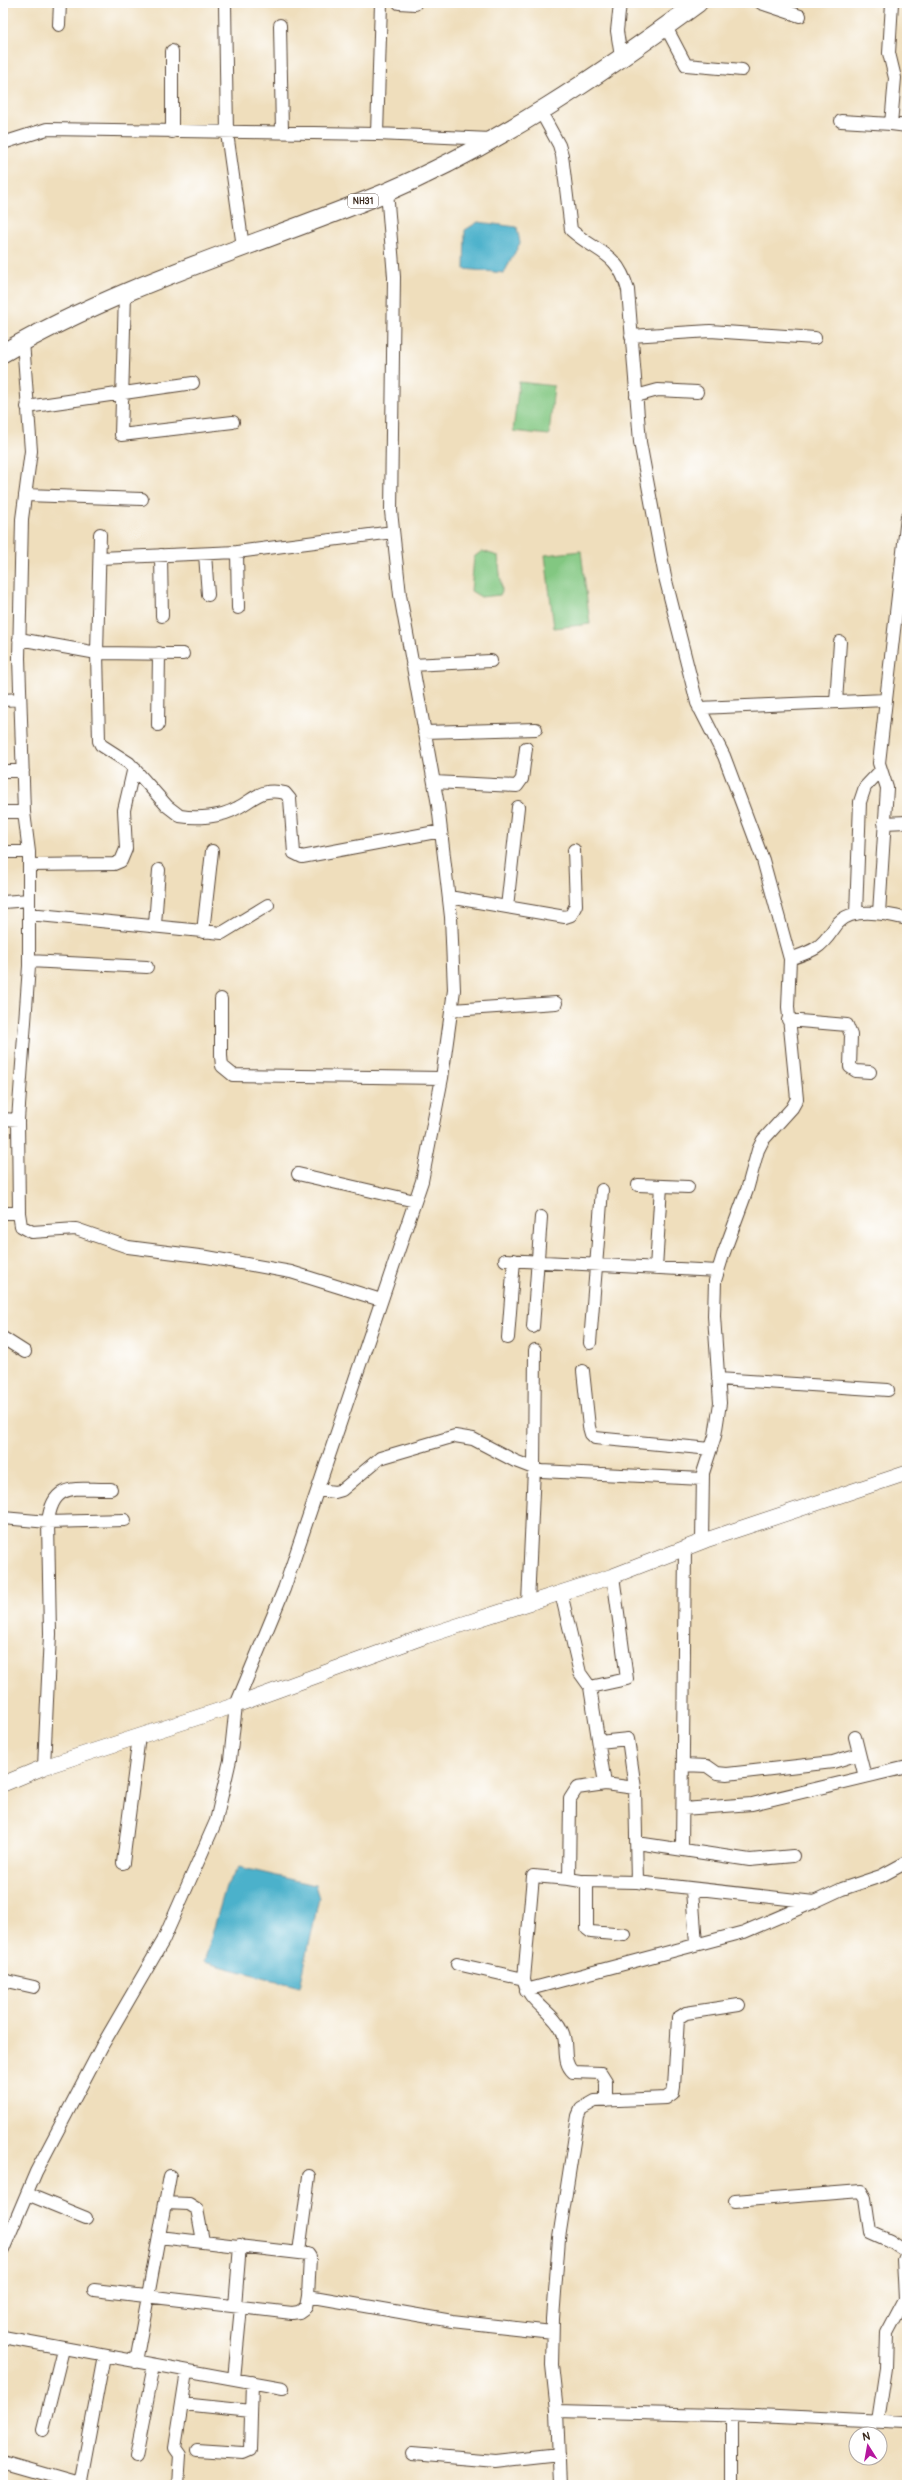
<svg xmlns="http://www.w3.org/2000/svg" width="910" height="2488" font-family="Pangolin,sans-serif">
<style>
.green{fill:#82c781;stroke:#5e7850}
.water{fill:#4cb1cb;stroke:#446e74}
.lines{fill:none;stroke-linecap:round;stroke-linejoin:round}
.minor-casing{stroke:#564536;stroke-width:14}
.major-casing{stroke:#564536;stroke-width:16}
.highway-casing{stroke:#564536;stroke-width:20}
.minor{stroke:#fff;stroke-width:12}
.major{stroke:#fff;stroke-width:15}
.highway{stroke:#fff;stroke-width:18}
.labels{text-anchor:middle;stroke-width:3;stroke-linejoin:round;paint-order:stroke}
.shield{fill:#fff;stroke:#766a62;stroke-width:1}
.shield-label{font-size:9px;font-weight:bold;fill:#3b2a1e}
</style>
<rect width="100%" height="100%" fill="#fff"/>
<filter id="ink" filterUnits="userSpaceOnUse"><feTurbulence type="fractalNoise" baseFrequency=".025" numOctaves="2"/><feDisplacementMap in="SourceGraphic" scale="8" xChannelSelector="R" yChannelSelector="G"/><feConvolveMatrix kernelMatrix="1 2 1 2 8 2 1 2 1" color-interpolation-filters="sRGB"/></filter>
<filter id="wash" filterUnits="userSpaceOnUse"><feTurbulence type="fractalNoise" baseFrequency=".012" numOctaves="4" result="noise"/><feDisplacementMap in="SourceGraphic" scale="16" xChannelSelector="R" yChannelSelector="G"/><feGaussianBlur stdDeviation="0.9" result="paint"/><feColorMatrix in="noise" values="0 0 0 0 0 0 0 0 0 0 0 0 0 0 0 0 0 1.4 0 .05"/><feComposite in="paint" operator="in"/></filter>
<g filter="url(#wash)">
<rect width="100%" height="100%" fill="#efdebc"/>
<path class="green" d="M519,382L554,386L549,435L513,431Z
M482,551L498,556L502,591L500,595L481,597L471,591L474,557Z
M581,551L590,624L554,628L545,555Z"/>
<path class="water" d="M478,222L517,227L520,243L504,273L464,269L465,230Z
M239,1867L315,1885L319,1898L300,1987L204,1962L226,1886Z"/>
</g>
<g filter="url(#ink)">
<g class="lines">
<defs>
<path id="minor" d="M225,3L227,133L243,247
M399,3L415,4
M620,3L617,31L621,57
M761,3L800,16
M59,25L60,3
M280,25L282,132
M666,27L686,65L742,70
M541,112L559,145L562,155L571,230C598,254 617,251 628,290L640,442L665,577L697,703L724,756L763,860L790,959L788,1007L797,1099L792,1108L763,1140L758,1150L747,1190L723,1255L715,1281L714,1316L720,1403L715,1436L703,1473L702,1541
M841,121L891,124L895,78L889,53L892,3
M891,124L907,126
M172,132V51
M377,134L381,3
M3,143L47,129L377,134L491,139
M125,294L121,435L233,422
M631,336L710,331L815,338
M636,396L658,390L697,392
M27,407L193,383
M25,495L142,499
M100,534L97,653L183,654
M237,552L238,608
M205,554L208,595
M161,555L162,616
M100,558L237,552L393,532
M19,639L97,653L99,741L101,745L129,763L167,806L180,816C197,819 222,817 237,808C255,799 261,787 285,793L290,799L294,853L302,857L441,831
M412,665L491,661
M3,700L20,699
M886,700L907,517
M836,702L840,642
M699,708L886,700L879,763L887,788L879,913
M158,725L159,653
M424,732L536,729
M3,771H23
M434,782L517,786L522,779L526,748
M3,812H24
M884,823L907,822
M3,852H29
M29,865L114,864L121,861L126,849L124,810L134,767
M449,897L565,917L571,915L576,905L574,850
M3,902L29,900
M507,907L518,807
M29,914L222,933L268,905
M856,914L860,802L865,787L881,770
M155,925L159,870
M203,932L212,851
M790,959C798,956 808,953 816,948C826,942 831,932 838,923C853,906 888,914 907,919
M29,961L147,967
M221,999V1056L222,1066L233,1075L442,1078
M452,1010L556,1003
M788,1020L847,1025L851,1035L850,1067L856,1071L870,1072
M3,1119L18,1120
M298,1174L415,1201
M638,1185L688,1187
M3,1213H19L21,1226L32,1232L76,1229L128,1247L207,1257L291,1272L381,1300
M19,1213L18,1120L29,966V852L24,812L19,658L22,519L31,451L23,341
M505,1260L718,1271
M656,1268L661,1186
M533,1327L541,1217
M3,1338L25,1352
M508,1338L514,1260
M590,1343L602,1190
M583,1371L589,1427L591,1434L595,1438L711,1449
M718,1379L888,1390
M111,1489C76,1490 53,1480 48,1522L125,1520
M318,1490L335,1492L342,1490L380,1458L455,1436L473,1439L515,1461L541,1471L702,1479
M3,1518L48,1522L50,1634L44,1767
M613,1576L627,1679L590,1687L605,1784L635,1788L637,1882L814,1902L842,1889L881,1876L907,1862
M561,1593L580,1673L590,1687
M528,1603L534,1469L535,1350
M855,1737L865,1777
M599,1742L628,1739L635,1788
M683,1765L707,1766L717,1773L727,1774L833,1762L859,1754
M605,1784L577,1788L570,1799L569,1879L533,1876L524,1979C526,2001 554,2012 562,2031C569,2045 561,2061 573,2072L601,2073L606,2081V2101
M683,1809L752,1804L907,1767
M637,1843L750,1860L793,1856
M682,1848L685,1548
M123,1863L139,1736
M569,1879L587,1882V1929L591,1932L625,1935
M585,1881L637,1882
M692,1890L696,1944
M457,1964L524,1979
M3,1980L34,1987
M526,1990L744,1932L814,1902
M27,2194L86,2218
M735,2201L861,2191L865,2198L870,2232L890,2241L905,2251
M165,2203L189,2204L197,2209L203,2241
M159,2237L308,2254L310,2257L308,2296
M3,2250L36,2172L102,2046L163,1941L216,1821L230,1760L236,1705L284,1589L422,1181L442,1078L454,990L451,917L438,805L400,595L391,511L394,277L387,191
M299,2252L309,2176
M94,2290L292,2313L299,2312L306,2307L308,2296L452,2321L552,2332
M235,2306L240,2245
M3,2337L283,2388
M136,2362L170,2176
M234,2379L241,2307
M182,2404L251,2411
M557,2411L755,2416L907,2423
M878,2421L886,2368L887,2333L905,2299L903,2260L907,2250
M43,2430L63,2349
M197,2450L243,2453L250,2450L252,2382
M412,2454L495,2461L559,2454
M136,2457L154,2365
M3,2462L80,2484
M80,2485L104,2356
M178,2485L180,2455L175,2448L187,2371
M560,2485L557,2411L552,2365L553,2319L559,2238L578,2116L581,2109L595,2101L666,2098L673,2093L674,2087L678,2018L686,2013L739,2005
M732,2485V2415"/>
<path id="major" d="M3,1784L44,1767L236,1705L426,1636L613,1576L706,1540L907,1473"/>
<path id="highway" d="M3,353C123,283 259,245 387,192C499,144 600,75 698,3"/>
</defs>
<use href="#minor" class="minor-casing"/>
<use href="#major" class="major-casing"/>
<use href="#highway" class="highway-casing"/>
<use href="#minor" class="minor"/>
<use href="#major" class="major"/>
<use href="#highway" class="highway"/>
</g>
</g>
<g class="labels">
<rect class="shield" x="348" y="194" width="30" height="14" rx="3"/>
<g class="shield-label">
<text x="363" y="204">NH31</text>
</g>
</g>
<rect width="910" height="2488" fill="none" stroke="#fff" stroke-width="16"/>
<g transform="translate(868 2446) rotate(349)"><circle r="19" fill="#ffffff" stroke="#b1aaa5"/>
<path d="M0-3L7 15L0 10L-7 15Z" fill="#b5179e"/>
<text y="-6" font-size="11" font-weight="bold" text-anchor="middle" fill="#3b2a1e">N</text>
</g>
</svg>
